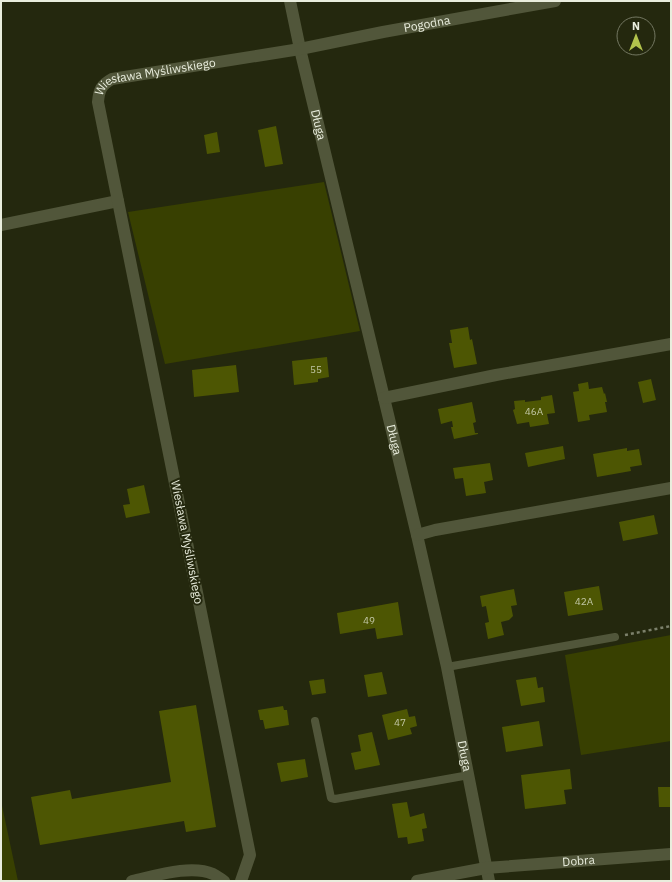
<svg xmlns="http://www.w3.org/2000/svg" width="672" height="882" font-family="'IBM Plex Sans',sans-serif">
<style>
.green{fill:#384001}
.building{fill:#4d5603}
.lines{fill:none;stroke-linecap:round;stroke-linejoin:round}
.path{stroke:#7c806b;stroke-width:2.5;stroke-dasharray:3 3;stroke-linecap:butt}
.lane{stroke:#51563a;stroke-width:8}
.street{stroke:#51563a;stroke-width:12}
.labels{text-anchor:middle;stroke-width:4;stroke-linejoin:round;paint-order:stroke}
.number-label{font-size:10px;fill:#c2c7a6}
.street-label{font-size:12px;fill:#e9eddd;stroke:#24280e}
</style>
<rect width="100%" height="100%" fill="#24280e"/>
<path class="green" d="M324,182L360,331L165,364L128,212Z
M671,635V741L581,755L565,655Z
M1,799V801L18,881H1Z"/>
<path class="building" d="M276,126L283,164L265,167L258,130Z
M217,132L220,152L207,154L204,135Z
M468,327L470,340L472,339L477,364L454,368L449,343H452L450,330Z
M327,357L329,377L318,379V382L294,385L292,361Z
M236,365L239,392L194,397L192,370Z
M651,379L656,400L643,403L638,382Z
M588,382L589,389L602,387L604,394L605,393L607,402H605L607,412L589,415L590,420L578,422L573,392L579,391L578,384Z
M552,395L555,413L547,414L549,424L530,427L529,422L517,424L513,410L515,409L514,401L525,400V402L541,400V397Z
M472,402L476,422L473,423L475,433H478V434L454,439L451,427H453L452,421L441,424L438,409Z
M563,446L565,459L528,467L525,453Z
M627,448V451L639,449L642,465L630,467L631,471L597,477L593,454Z
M490,463L493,480L484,482L486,493L466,496L463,478L455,479L453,468Z
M144,485L150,513L126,518L123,505L130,504L127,489Z
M654,515L658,534L623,541L619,522Z
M599,586L603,610L568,616L564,592Z
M514,589L517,605L511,606L513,616L509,620L501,622L504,635L488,639L485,623L489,622L486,606L482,607L480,596Z
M398,602L403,635L377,639L375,628L340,634L337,613Z
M382,672L387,694L368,697L364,675Z
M536,677L538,688L543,687L545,702L521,706L516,680Z
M324,679L326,693L312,695L309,681Z
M196,705L216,827L186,832L184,821L40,845L31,797L70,790L72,799L171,782L159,711Z
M283,706L284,710H287L289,725L265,729L263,720H260L258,710Z
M407,709L409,717L415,716L417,726L410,728L412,734L388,740L382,715Z
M539,721L543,746L506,752L502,727Z
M372,732L380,765L355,770L351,753L361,751L358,735Z
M305,759L308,777L281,782L277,763Z
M570,769L572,789L564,790L566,804L525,809L521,775Z
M658,787H671V807H659Z
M407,802L410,817L424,813L427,828L422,829L424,841L408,844L407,837L398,838L392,804Z"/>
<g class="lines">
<path class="path" d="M625,635L671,626"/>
<path class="lane" d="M447,667L615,637
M315,721L331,798L335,799L469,775"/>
<g class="street">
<path id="s1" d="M290,1L300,49L417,535L447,667L489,881"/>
<path d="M1,225L118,201"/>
<path d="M384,398L496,375L671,344"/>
<path d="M417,535L435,530L671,488"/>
<path d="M132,881C155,876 191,864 213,874C217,876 220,879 224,881"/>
<path id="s2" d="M241,881L250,855L98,102C99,90 101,85 112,79L300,49L383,32L555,1"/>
<path id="s3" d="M417,881L486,868L671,854"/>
</g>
</g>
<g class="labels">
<g class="number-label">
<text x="316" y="373">55</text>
<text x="534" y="415">46A</text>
<text x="584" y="605">42A</text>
<text x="369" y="624">49</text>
<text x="400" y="726">47</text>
</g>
<g class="street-label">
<text dy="4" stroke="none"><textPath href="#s2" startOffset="1144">Pogodna</textPath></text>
<text dy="4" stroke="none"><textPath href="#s2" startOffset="866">Wiesława Myśliwskiego</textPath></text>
<text dy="4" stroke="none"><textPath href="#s1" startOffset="127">Długa</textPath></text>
<text dy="4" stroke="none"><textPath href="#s1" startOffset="451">Długa</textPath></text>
<text transform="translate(187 542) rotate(79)" y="4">Wiesława Myśliwskiego</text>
<text dy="4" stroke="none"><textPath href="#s1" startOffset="775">Długa</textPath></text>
<text dy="4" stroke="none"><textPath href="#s3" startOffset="163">Dobra</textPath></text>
</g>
</g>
<rect width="672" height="882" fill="none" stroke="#e9eddd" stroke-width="4"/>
<g transform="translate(636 36)"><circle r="19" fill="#24280e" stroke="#737761"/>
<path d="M0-3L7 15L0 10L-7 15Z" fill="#b2c34c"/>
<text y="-6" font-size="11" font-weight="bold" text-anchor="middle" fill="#e9eddd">N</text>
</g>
</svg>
